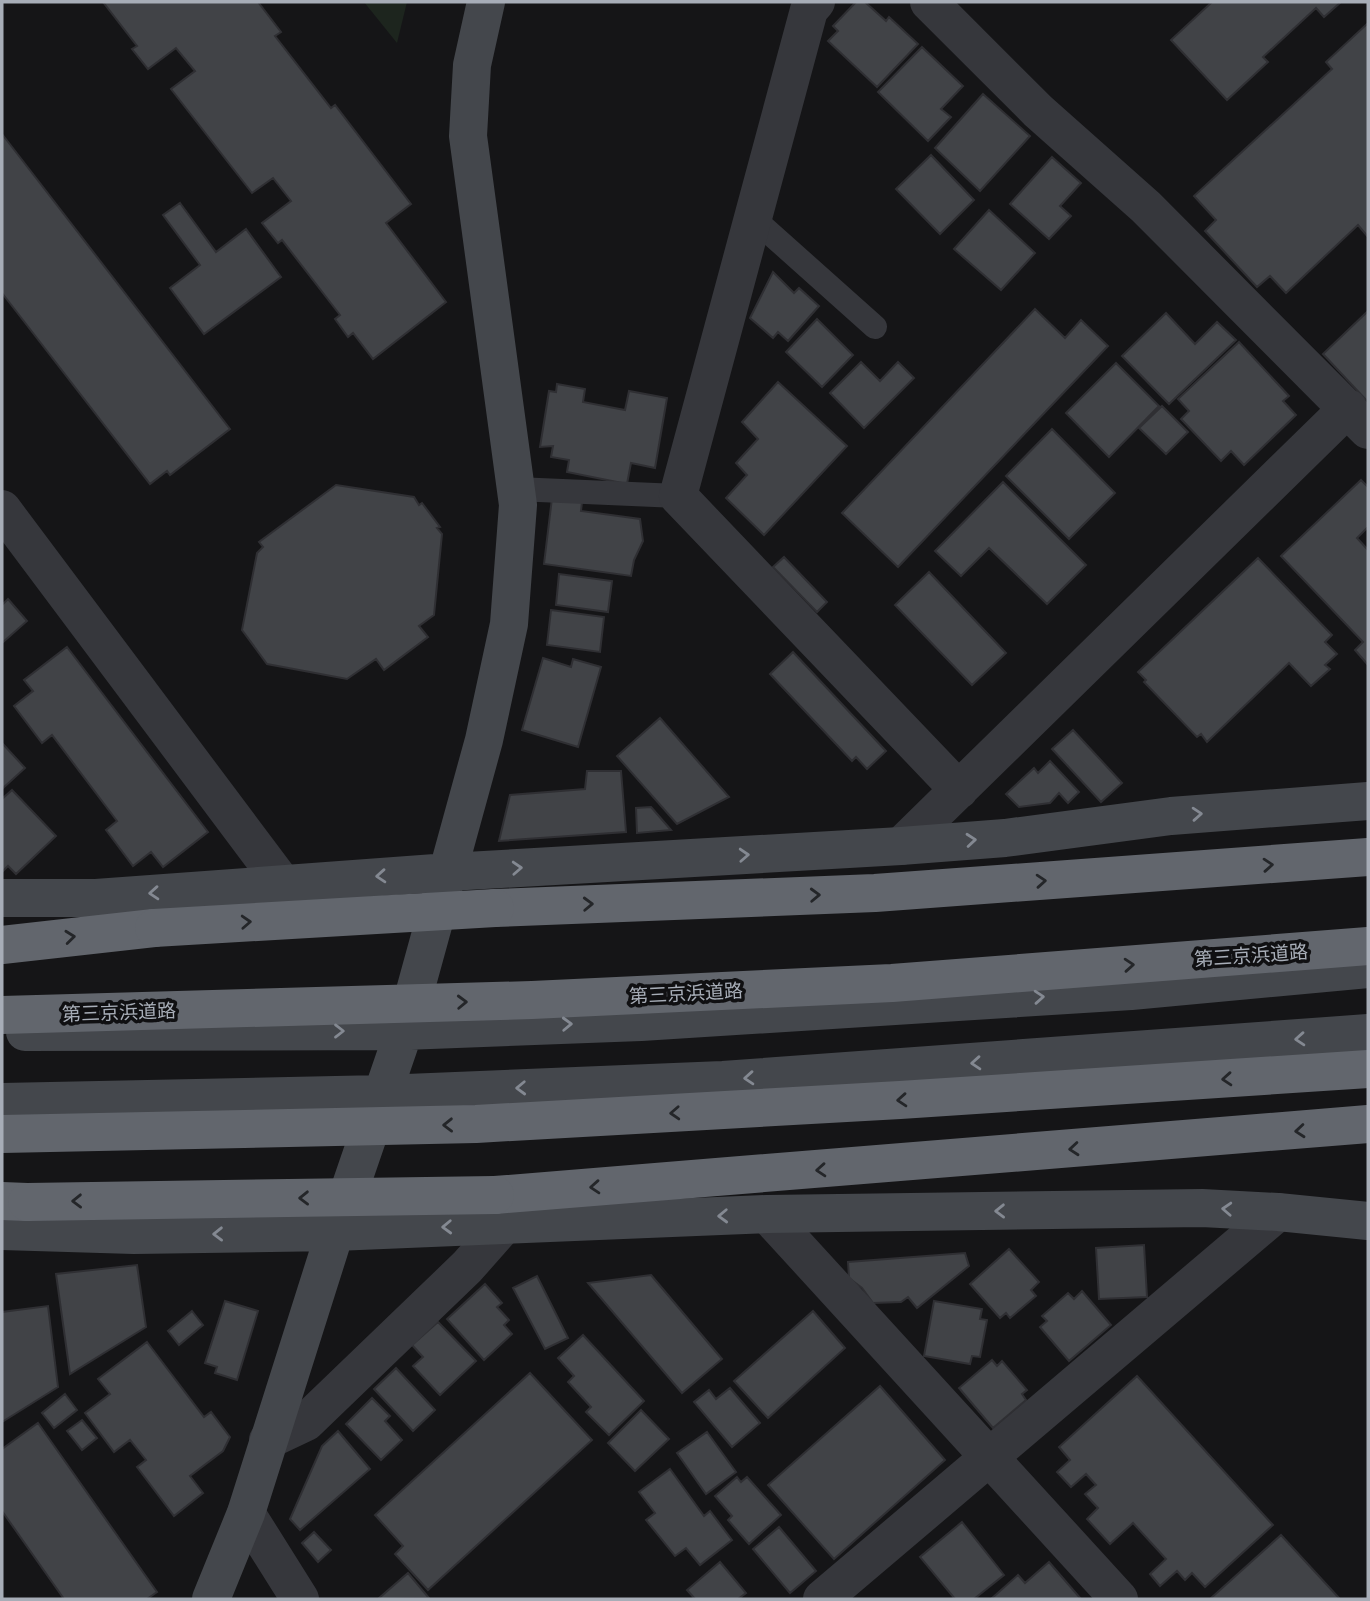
<svg xmlns="http://www.w3.org/2000/svg" width="1370" height="1601" font-family="'Fira Sans','Noto Sans JP',sans-serif">
<style>
.green{fill:#1d251e}
.building{fill:#414347;stroke:#2f2f33;stroke-width:2}
.lines{fill:none;stroke-linecap:round;stroke-linejoin:round}
.lane{stroke:#36373c;stroke-width:24}
.street{stroke:#36373c;stroke-width:38}
.secondary{stroke:#44474c;stroke-width:38}
.highway{stroke:#62666d;stroke-width:38}
.highway-bridge{stroke:#62666d;stroke-width:38}
.oneway{stroke:#848992}
.oneway2{stroke:#242629}
.labels{text-anchor:middle;stroke-width:7;stroke-linejoin:round;paint-order:stroke}
.street-label{font-size:19px;fill:#a7adb7;stroke:#101012}
</style>
<rect width="100%" height="100%" fill="#151517"/>
<path class="green" d="M364,2H407L397,43Z"/>
<path class="building" d="M103,2H258L281,32L275,36L331,108L335,105L411,204L386,223L446,302L373,359L353,333L348,337L335,319L340,315L282,240L278,243L262,223L291,201L273,178L252,193L171,89L195,71L176,48L148,69L132,49L137,46Z
M856,2H865L886,21L889,17L918,44L877,87L828,41L838,31L833,26Z
M1212,2H1341L1324,17L1316,8L1263,57L1268,62L1227,100L1171,40Z
M1368,23V237L1358,225L1286,293L1270,276L1257,287L1205,231L1216,220L1194,196L1332,69L1326,62Z
M922,47L963,86L941,109L951,117L928,141L878,92Z
M983,94L1030,136L980,191L935,148Z
M2,134L230,429L170,475L167,471L150,484L2,293Z
M931,155L974,200L940,234L896,189Z
M1052,157L1081,183L1060,206L1071,216L1049,239L1010,204Z
M180,203L216,252L246,229L281,277L204,334L170,288L200,265L163,215Z
M989,210L1035,253L1001,290L954,249Z
M773,272L794,293L799,288L819,306L788,341L778,332L773,338L750,318Z
M1035,309L1065,338L1081,320L1108,346L898,567L842,513Z
M1367,312L1368,313V402L1323,354Z
M1166,313L1195,344L1217,322L1236,340L1169,404L1122,356Z
M817,319L853,355L822,387L786,352Z
M1239,342L1289,396L1283,401L1296,415L1244,465L1231,451L1221,461L1181,419L1189,411L1178,399Z
M861,362L880,381L898,362L914,378L864,428L830,393Z
M1116,363L1159,406L1109,457L1066,413Z
M778,382L847,446L764,535L726,498L747,475L736,463L758,439L742,422Z
M557,384L585,389L583,402L625,410L629,391L667,398L655,468L631,463L627,484L567,472L569,460L551,457L553,446L540,447L549,391L556,392Z
M1162,406L1188,432L1166,454L1139,428Z
M1052,429L1115,493L1069,539L1006,476Z
M1361,480L1368,487V527L1357,538L1368,550V665L1355,650L1363,642L1281,556Z
M1003,482L1086,565L1047,604L989,548L961,576L935,551Z
M336,485L414,497L419,505L422,503L440,527L437,528L442,534L434,615L419,626L428,637L384,670L376,659L347,679L267,664L242,630L257,553L263,547L259,542Z
M552,498L582,502L581,511L640,519L643,541L634,560L631,576L544,564Z
M784,557L827,602L817,612L773,567Z
M1258,558L1332,635L1325,642L1337,654L1325,665L1330,669L1311,686L1289,663L1207,742L1201,734L1197,737L1144,682L1146,680L1138,672Z
M929,572L1006,653L972,685L895,605Z
M559,574L612,581L608,612L556,605Z
M8,599L27,621L2,643V605Z
M551,610L604,617L600,652L547,645Z
M67,647L208,832L163,867L151,852L133,866L106,830L117,821L52,735L42,743L14,706L33,691L24,680Z
M793,652L886,751L867,769L856,757L852,761L770,674Z
M543,658L571,667L573,659L601,667L578,747L522,730Z
M660,718L729,797L677,824L617,756Z
M1073,730L1122,783L1101,802L1052,749Z
M2,743L25,768L2,789Z
M1050,761L1079,792L1068,803L1059,793L1050,803L1019,807L1006,794L1034,768L1038,773Z
M587,771H621L626,832L499,841L510,795L585,789Z
M12,790L56,836L16,874L8,866L2,872V799Z
M651,807L671,830L637,833L636,808Z
M1144,1245L1147,1297L1099,1299L1096,1248Z
M1009,1249L1039,1282L1031,1290L1036,1296L1010,1318L1006,1313L1000,1318L970,1284Z
M965,1253L969,1266L917,1308L908,1297L901,1302L873,1303L862,1288L849,1278L848,1262Z
M137,1265L146,1327L70,1374L56,1274Z
M651,1275L722,1359L682,1393L588,1283Z
M537,1276L568,1338L545,1349L513,1288Z
M485,1284L502,1303L497,1307L509,1320L504,1325L512,1334L484,1360L447,1319Z
M1082,1291L1111,1325L1069,1361L1040,1327L1047,1321L1042,1316L1068,1293L1074,1299Z
M225,1301L258,1311L237,1380L215,1373L217,1367L205,1363Z
M934,1301L982,1309L980,1319L987,1320L980,1357L972,1356L970,1364L924,1356Z
M48,1306L58,1387L2,1422V1312Z
M192,1311L203,1325L179,1345L168,1331Z
M813,1311L845,1348L768,1418L734,1381Z
M438,1322L476,1361L440,1395L413,1366L423,1357L412,1345Z
M583,1335L644,1401L609,1435L586,1412L591,1407L568,1382L574,1376L558,1358Z
M147,1342L204,1417L211,1412L230,1437L223,1451L190,1476L203,1493L174,1516L137,1467L146,1460L130,1440L114,1452L85,1413L110,1394L98,1379Z
M992,1360L997,1366L1002,1361L1027,1390L1022,1394L1026,1400L993,1428L959,1388Z
M396,1368L435,1410L413,1431L374,1389Z
M530,1373L592,1440L428,1590L395,1554L403,1546L375,1515Z
M1137,1376L1273,1525L1205,1587L1192,1573L1185,1580L1177,1571L1160,1586L1150,1574L1166,1559L1133,1523L1110,1544L1087,1519L1098,1508L1085,1494L1096,1485L1086,1474L1071,1487L1057,1472L1070,1460L1059,1447Z
M880,1386L945,1460L834,1559L768,1485Z
M730,1388L760,1423L732,1447L694,1402L709,1390L716,1399Z
M65,1394L77,1410L54,1428L42,1413Z
M372,1398L390,1416L385,1421L402,1440L381,1460L346,1424Z
M641,1410L669,1439L635,1471L608,1443Z
M82,1420L97,1438L82,1450L67,1431Z
M38,1423L157,1592L147,1599H64L2,1511V1449Z
M338,1431L370,1469L300,1530L290,1519L322,1446Z
M707,1432L736,1472L706,1494L677,1453Z
M670,1469L704,1516L710,1511L732,1540L700,1565L686,1548L675,1556L646,1520L655,1513L639,1492Z
M737,1477L741,1482L747,1477L781,1515L749,1544L728,1520L732,1516L715,1496Z
M962,1522L1004,1575L974,1599H955L920,1557Z
M779,1527L816,1571L790,1593L753,1549Z
M314,1532L331,1550L318,1562L302,1543Z
M1281,1535L1340,1599H1210Z
M720,1562L746,1593L738,1599H695L687,1590Z
M1049,1562L1081,1599H991L1018,1575L1025,1583Z
M408,1573L429,1598L378,1599Z"/>
<g class="lines">
<path class="lane" d="M753,218L875,327
M516,489L678,496"/>
<path class="street" d="M816,2L809,10L678,496L959,790
M929,2L1038,111L1146,207L1368,430
M2,509L282,883
M901,846L1348,408
M767,1214L1119,1599
M268,1440L306,1422L467,1267L505,1224
M246,1513L300,1599
M822,1599L1278,1212"/>
<path class="secondary" d="M2,898H96L449,872L901,846L1005,838L1171,816L1368,801
M25,1032L404,1031L641,1022L1131,991L1368,969
M2,1102L382,1094L723,1080L1368,1033
M2,1231L134,1235L335,1232L767,1214L1202,1208L1278,1212L1368,1221
M211,1599L246,1513L335,1232L404,1031L484,740L509,624L518,505L468,136L472,65L486,2"/>
<path class="highway" d="M495,908L875,893L1368,857
M2,945L154,928
M495,1195L1368,1124
M2,1201L27,1202"/>
<path class="highway-bridge" d="M154,928L495,908
M2,1015L532,1000L892,983L1368,946
M2,1134L476,1124L900,1100L1368,1069
M27,1202L495,1195"/>
</g>
<defs><path id="oneway-chevron" d="M-2-3.5L2.5 0L-2 3.5" fill="none" stroke-width="1.6" stroke-linecap="round" stroke-linejoin="round" transform="scale(1.75)"/></defs>
<g class="oneway">
<use href="#oneway-chevron" transform="translate(1197 814) rotate(-4)"/>
<use href="#oneway-chevron" transform="translate(971 840) rotate(-5)"/>
<use href="#oneway-chevron" transform="translate(744 855) rotate(-3)"/>
<use href="#oneway-chevron" transform="translate(517 868) rotate(-3)"/>
<use href="#oneway-chevron" transform="translate(381 876) rotate(176)"/>
<use href="#oneway-chevron" transform="translate(154 893) rotate(176)"/>
<use href="#oneway-chevron" transform="translate(1039 997) rotate(-4)"/>
<use href="#oneway-chevron" transform="translate(567 1024) rotate(-2)"/>
<use href="#oneway-chevron" transform="translate(339 1031)"/>
<use href="#oneway-chevron" transform="translate(1300 1039) rotate(176)"/>
<use href="#oneway-chevron" transform="translate(976 1063) rotate(176)"/>
<use href="#oneway-chevron" transform="translate(749 1078) rotate(176)"/>
<use href="#oneway-chevron" transform="translate(521 1088) rotate(178)"/>
<use href="#oneway-chevron" transform="translate(1227 1209) rotate(-177)"/>
<use href="#oneway-chevron" transform="translate(1000 1211) rotate(179)"/>
<use href="#oneway-chevron" transform="translate(723 1216) rotate(178)"/>
<use href="#oneway-chevron" transform="translate(447 1227) rotate(178)"/>
<use href="#oneway-chevron" transform="translate(218 1234) rotate(179)"/>
</g>
<g class="oneway2">
<use href="#oneway-chevron" transform="translate(1268 865) rotate(-4)"/>
<use href="#oneway-chevron" transform="translate(1041 881) rotate(-4)"/>
<use href="#oneway-chevron" transform="translate(815 895) rotate(-2)"/>
<use href="#oneway-chevron" transform="translate(588 904) rotate(-2)"/>
<use href="#oneway-chevron" transform="translate(246 922) rotate(-3)"/>
<use href="#oneway-chevron" transform="translate(70 937) rotate(-6)"/>
<use href="#oneway-chevron" transform="translate(1129 965) rotate(-4)"/>
<use href="#oneway-chevron" transform="translate(462 1002) rotate(-2)"/>
<use href="#oneway-chevron" transform="translate(1227 1079) rotate(176)"/>
<use href="#oneway-chevron" transform="translate(902 1100) rotate(176)"/>
<use href="#oneway-chevron" transform="translate(675 1113) rotate(177)"/>
<use href="#oneway-chevron" transform="translate(448 1125) rotate(179)"/>
<use href="#oneway-chevron" transform="translate(1300 1131) rotate(175)"/>
<use href="#oneway-chevron" transform="translate(1074 1149) rotate(175)"/>
<use href="#oneway-chevron" transform="translate(821 1170) rotate(176)"/>
<use href="#oneway-chevron" transform="translate(595 1187) rotate(176)"/>
<use href="#oneway-chevron" transform="translate(304 1198) rotate(179)"/>
<use href="#oneway-chevron" transform="translate(77 1201) rotate(179)"/>
</g>
<g class="labels">
<g class="street-label">
<text transform="translate(1251 955) rotate(-4)" y="7">第三京浜道路</text>
<text transform="translate(686 993) rotate(-3)" y="7">第三京浜道路</text>
<text transform="translate(119 1012) rotate(-2)" y="7">第三京浜道路</text>
</g>
</g>
<rect width="1370" height="1601" fill="none" stroke="#a7adb7" stroke-width="7"/>
</svg>
